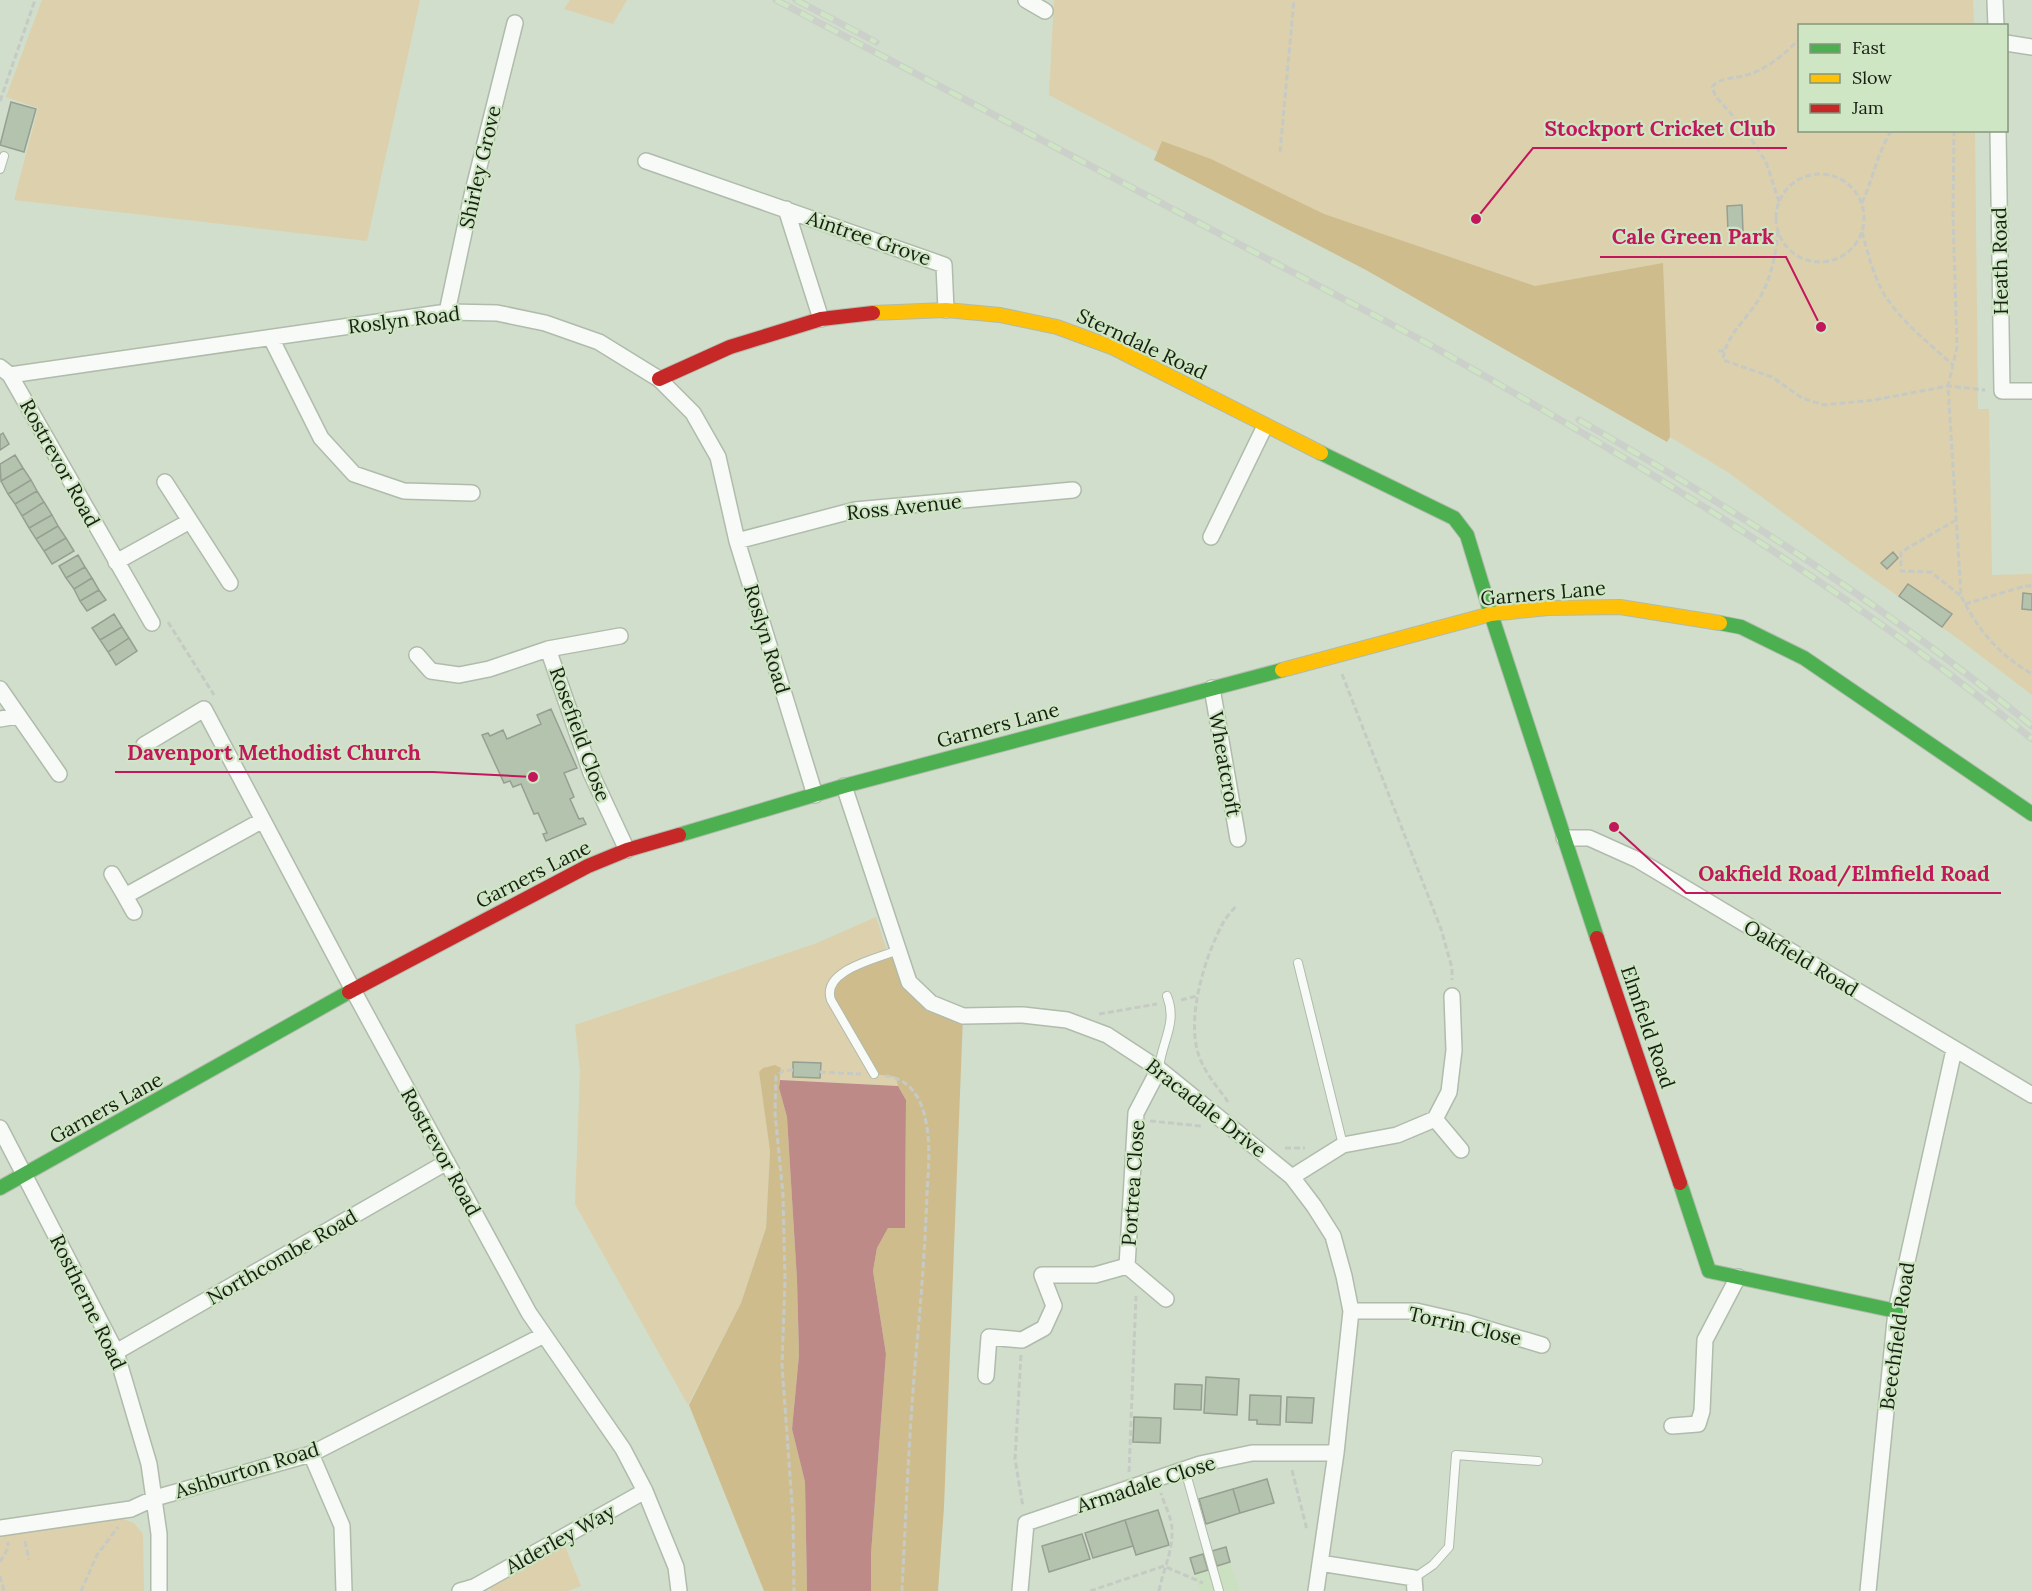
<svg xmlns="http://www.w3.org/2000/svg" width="2032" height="1591" font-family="Lora,serif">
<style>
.built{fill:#cae0c0}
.green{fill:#ddd0ac}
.forest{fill:#cfbc8d}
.water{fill:#bd8a88}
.building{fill:#b4c3ae;stroke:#969f91;stroke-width:1.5}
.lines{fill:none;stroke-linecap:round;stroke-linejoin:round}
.lane-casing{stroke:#b0bbac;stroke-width:10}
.street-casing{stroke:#b0bbac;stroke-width:18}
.fast-casing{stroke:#b0bbac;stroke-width:16}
.slow-casing{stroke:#b0bbac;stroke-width:16}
.jam-casing{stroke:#b0bbac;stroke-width:16}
.path{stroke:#c6cac5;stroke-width:3;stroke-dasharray:6 3;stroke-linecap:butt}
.lane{stroke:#f8faf7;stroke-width:8}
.street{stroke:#f8faf7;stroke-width:15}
.fast{stroke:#4caf50;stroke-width:14}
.slow{stroke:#ffc107;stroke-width:14}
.jam{stroke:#c62828;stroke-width:14}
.rail-casing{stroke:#ccd0ca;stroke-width:7}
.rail{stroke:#cee6c3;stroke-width:4.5;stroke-dasharray:14;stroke-linecap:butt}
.labels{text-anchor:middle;stroke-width:4.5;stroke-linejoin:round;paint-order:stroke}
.street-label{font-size:20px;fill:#171f13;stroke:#cee6c3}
.leader{fill:none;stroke:#c2185b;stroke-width:2}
.callout-dot{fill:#c2185b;stroke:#cee6c3;stroke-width:2}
.callout-label{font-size:21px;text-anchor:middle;font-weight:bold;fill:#c2185b;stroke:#cee6c3;stroke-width:4.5;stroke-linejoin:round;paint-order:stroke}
</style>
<rect width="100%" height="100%" fill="#d1decb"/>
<path class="built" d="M1212,1551L1217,1566L1230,1562L1239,1591H1200L1195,1574L1208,1570L1203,1554Z"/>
<path class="green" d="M42,0H420L367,241L14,200L38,108L6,97Z
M570,0H627L613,24L564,9Z
M1054,0H1973L1974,25L1800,26V130L1975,131L1978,409H1989L1992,575L2032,574V695L1964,643L1857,567L1729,473L1670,437L1625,404L1235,193L1049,95Z
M876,917L888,954L898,1086L780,1080L781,1068L759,1072L770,1151L766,1228L741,1303L688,1405L575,1204L580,1071L575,1025L817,943Z
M117,1517L134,1523L143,1534L144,1591H0V1534Z
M564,1544L581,1586L568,1591H491L489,1585Z"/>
<path class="forest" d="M1162,141L1211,159L1324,214L1535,286L1663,263L1670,437L1667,442L1366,270L1154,160Z
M898,950L910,983L963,1016L944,1507L938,1591H871V1554L886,1354L873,1271L877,1248L888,1228H905L906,1100L898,1086L896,1077L874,1074L829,994L833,979Z
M775,1065L781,1068L779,1088L787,1117L797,1280L799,1355L792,1429L805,1482L807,1591H764L689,1405L741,1303L766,1228L770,1151L759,1072L763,1068Z"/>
<path class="water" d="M780,1080L898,1086L906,1100L905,1228H888L877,1248L873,1271L886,1354L871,1554V1591H807L805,1482L792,1429L799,1355L797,1280L787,1117L779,1088Z"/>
<path class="building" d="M11,102L36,109L24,152L0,145Z
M1742,205L1743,232H1728L1727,206Z
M3,433L9,444L0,450V435Z
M15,455L23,468L1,481L0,464Z
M23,468L31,480L8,494L1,481Z
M31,480L37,491L15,504L8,494Z
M37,491L44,502L22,516L15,504Z
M44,502L52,515L29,528L22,516Z
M52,515L58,526L36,539L29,528Z
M58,526L66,538L44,551L36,539Z
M66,538L74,551L52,564L44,551Z
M1893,552L1898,558L1887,569L1881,563Z
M78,555L85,567L66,578L59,566Z
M85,567L92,578L74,589L66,578Z
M92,578L99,590L80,601L74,589Z
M1908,584L1952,614L1942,627L1899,596Z
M99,590L106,600L87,611L80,601Z
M2023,593L2032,594V610L2022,609Z
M114,614L122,627L100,640L92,628Z
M122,627L129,638L108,652L100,640Z
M129,638L137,651L116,665L108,652Z
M551,709L577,768L564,773L574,797L570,799L579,819L583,818L586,824L546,841L543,834L547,833L538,813L534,814L521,784L513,787L510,781L504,783L482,735L488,733L490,736L503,730L507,739L541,724L537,715Z
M793,1062L821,1063L820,1078L793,1077Z
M1206,1377L1239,1379L1237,1415L1204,1413Z
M1175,1384L1202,1385L1201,1410L1174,1409Z
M1250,1395L1281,1396L1280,1425L1257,1424V1420H1249Z
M1287,1397L1314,1398L1312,1423L1286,1422Z
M1134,1417L1161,1418L1160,1443L1133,1442Z
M1267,1479L1274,1503L1240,1513L1233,1489Z
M1233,1489L1240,1513L1206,1524L1199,1499Z
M1158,1510L1169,1545L1136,1555L1125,1520Z
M1125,1520L1133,1546L1093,1558L1085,1533Z
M1082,1534L1090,1559L1049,1572L1042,1546Z
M1226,1547L1230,1562L1217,1566L1212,1551Z
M1203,1554L1208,1570L1195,1574L1190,1558Z"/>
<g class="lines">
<defs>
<path id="lane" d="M0,169L4,156
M1298,963L1343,1145
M1159,1069C1161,1042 1178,1024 1167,996
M874,1074L831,1000C821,970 877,959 898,950
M1185,1470L1219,1591
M1414,1578L1433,1565L1449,1547L1456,1455L1538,1461"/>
<path id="street" d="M1026,0L1045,11
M1995,0L1996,26
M2006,43L2032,47
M1998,130L2002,391H2032
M646,161L944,265L946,310
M786,209L821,319
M447,312L472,195L515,23
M271,338L321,438L354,474L404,491L472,493
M0,367L10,375L152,623
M10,375L447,312L497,313L545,323L599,342L659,379L693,413L718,457L737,541L815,795
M165,482L230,583
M1211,537L1265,426
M737,541L855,510L1073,490
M116,562L190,521
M548,649L591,773L627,850
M417,655L431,671L459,675L489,669L548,649L620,636
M1212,688L1238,839
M0,689L59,774
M0,719L17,716
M144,745L204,709L353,990L529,1313L623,1449L645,1491L676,1567L679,1591
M844,786L909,982L931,1003L963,1016L1023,1015L1067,1020L1107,1035L1159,1069L1292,1177L1314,1206L1333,1236L1344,1276L1351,1311L1336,1453L1316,1591
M1564,838H1589L1638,860L2032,1095
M112,874L125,896L263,820
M125,896L134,912
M1159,1069L1136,1113L1127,1266L1166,1299
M1435,1119L1461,1150
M0,1128L116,1352L149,1464L159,1534V1591
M1292,1177L1343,1145L1397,1135L1435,1119L1449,1092L1454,1050L1452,996
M1351,1311H1416L1464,1322L1542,1345
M116,1352L447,1162
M986,1376L989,1337L1022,1340L1044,1328L1054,1306L1042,1275H1095L1127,1266
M1672,1426L1698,1424L1702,1411L1705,1340L1738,1277
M311,1454L342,1526L344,1591
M0,1528L131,1509L155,1498L311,1454L544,1335
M1320,1563L1414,1578L1415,1591
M460,1591L474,1587L645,1491
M1020,1591L1026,1523L1200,1464L1252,1453H1336
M1868,1591L1896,1311L1954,1050"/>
<path id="fast" d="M1321,453L1454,518L1467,535L1491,614L1597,938
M1720,623L1741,627L1804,658L2032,814
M679,835L844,786L1282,670
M1680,1183L1709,1271L1896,1311
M0,1188L349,992"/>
<path id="slow" d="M873,313L946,310L1000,315L1057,327L1114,348L1321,453
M1282,670L1491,614L1548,608L1620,607L1720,623"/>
<path id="jam" d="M659,379L730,347L821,319L873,313
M1597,938L1680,1183
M349,992L588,866L627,850L679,835"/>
</defs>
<use href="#lane" class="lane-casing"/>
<use href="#street" class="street-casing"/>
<use href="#fast" class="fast-casing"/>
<use href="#slow" class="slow-casing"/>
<use href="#jam" class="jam-casing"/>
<path class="path" d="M0,101L35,0
M1954,130L1953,215L1957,347L1948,386L1961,596C1978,630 1999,655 2032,674
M1280,152L1294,0
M1776 218a44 44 0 1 1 88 0a44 44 0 1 1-88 0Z
M1779,202L1766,162L1744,128L1716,97L1712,87C1719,77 1735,79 1747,75C1766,69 1783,56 1797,41H1800
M1862,203C1873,179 1877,153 1892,130
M1778,231C1776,255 1771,279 1759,299C1747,319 1725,336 1723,360L1772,377L1802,398L1824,405L1874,400L1948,386L1985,390
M1862,232C1868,253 1873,275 1884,294C1902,323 1929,343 1953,365
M1718,351H1724
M1956,520L1901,552V571L1931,572L1961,596
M1965,604L2025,586H2032
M168,622L214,695
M1342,674L1441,929L1452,968V980
M1181,1000L1197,996
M1099,1014L1157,1004
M793,1070L783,1071L776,1076L775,1113L783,1195L785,1280L782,1365L793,1517L794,1591
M820,1072L861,1074
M885,1076C910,1078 922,1099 926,1122C931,1145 928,1172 927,1195C925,1248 921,1301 916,1354C909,1433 906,1512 902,1591
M1228,1102C1220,1090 1208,1077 1202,1063C1183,1026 1204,958 1223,923C1226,917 1232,911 1237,905
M1150,1121L1201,1126
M1285,1148H1305
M1021,1355L1015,1459L1023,1507
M1292,1470L1307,1530
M1129,1472L1136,1296
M25,1541L29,1560
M0,1562L8,1548V1542
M0,1576L4,1591
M81,1591L97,1555L118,1527
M1090,1591L1164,1566L1203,1583
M1159,1591C1163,1570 1173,1551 1172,1530C1172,1518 1164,1504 1161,1493"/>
<use href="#lane" class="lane"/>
<use href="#street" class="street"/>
<use href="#fast" class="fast"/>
<use href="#slow" class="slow"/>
<use href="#jam" class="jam"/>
<defs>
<path id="rail" d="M776,0L1425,342C1635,461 1845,586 2032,739
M796,0L876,42
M1579,420C1737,510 1891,610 2032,726"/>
</defs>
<use href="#rail" class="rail-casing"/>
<use href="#rail" class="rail"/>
</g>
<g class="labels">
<g class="street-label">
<text transform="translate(480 167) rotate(-77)" y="7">Shirley Grove</text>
<text transform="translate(869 238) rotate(19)" y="7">Aintree Grove</text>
<text transform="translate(2000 261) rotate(-91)" y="7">Heath Road</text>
<text transform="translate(404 320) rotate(-7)" y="7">Roslyn Road</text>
<text transform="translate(1142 344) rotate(25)" y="7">Sterndale Road</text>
<text transform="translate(60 463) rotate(61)" y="7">Rostrevor Road</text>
<text transform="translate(904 507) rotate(-6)" y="7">Ross Avenue</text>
<text transform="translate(1543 593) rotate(-5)" y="7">Garners Lane</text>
<text transform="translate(767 639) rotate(73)" y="7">Roslyn Road</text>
<text transform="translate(998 725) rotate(-15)" y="7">Garners Lane</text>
<text transform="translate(580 734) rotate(70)" y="7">Rosefield Close</text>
<text transform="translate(1225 764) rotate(80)" y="7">Wheatcroft</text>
<text transform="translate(533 874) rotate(-27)" y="7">Garners Lane</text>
<text transform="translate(1801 958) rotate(31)" y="7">Oakfield Road</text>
<text transform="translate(1648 1027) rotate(71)" y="7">Elmfield Road</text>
<text transform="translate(106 1108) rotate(-29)" y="7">Garners Lane</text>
<text transform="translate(1206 1108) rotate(38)" y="7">Bracadale Drive</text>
<text transform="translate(441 1152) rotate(61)" y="7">Rostrevor Road</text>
<text transform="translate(1133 1183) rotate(-86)" y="7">Portrea Close</text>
<text transform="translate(282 1257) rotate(-30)" y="7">Northcombe Road</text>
<text transform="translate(88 1302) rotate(64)" y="7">Rostherne Road</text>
<text transform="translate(1465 1326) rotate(13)" y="7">Torrin Close</text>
<text transform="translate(1897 1336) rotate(-82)" y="7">Beechfield Road</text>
<text transform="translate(247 1470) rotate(-17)" y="7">Ashburton Road</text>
<text transform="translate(1146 1484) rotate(-18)" y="7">Armadale Close</text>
<text transform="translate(560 1539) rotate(-29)" y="7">Alderley Way</text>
</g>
</g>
<path class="leader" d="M1476 219L1533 148H1787M1821 327L1786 257H1600M533 777L433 772H115M1614 827L1686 893H2001"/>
<g class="callout-dot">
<circle cx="1476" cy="219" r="6"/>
<circle cx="1821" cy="327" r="6"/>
<circle cx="533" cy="777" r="6"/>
<circle cx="1614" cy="827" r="6"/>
</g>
<g class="callout-label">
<text x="1660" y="136">Stockport Cricket Club</text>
<text x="1693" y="244">Cale Green Park</text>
<text x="274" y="760">Davenport Methodist Church</text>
<text x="1844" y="881">Oakfield Road/Elmfield Road</text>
</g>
<rect x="1798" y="24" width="210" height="108" fill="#cee6c3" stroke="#85967d" stroke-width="1.5"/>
<rect x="1810" y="44" width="30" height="9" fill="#4caf50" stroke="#85967d" stroke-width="1.5"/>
<text x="1852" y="54" font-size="18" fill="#171f13">Fast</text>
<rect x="1810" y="74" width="30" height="9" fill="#ffc107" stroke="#85967d" stroke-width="1.5"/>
<text x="1852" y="84" font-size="18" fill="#171f13">Slow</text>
<rect x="1810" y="104" width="30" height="9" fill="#c62828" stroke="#85967d" stroke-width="1.5"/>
<text x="1852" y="114" font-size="18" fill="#171f13">Jam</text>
</svg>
